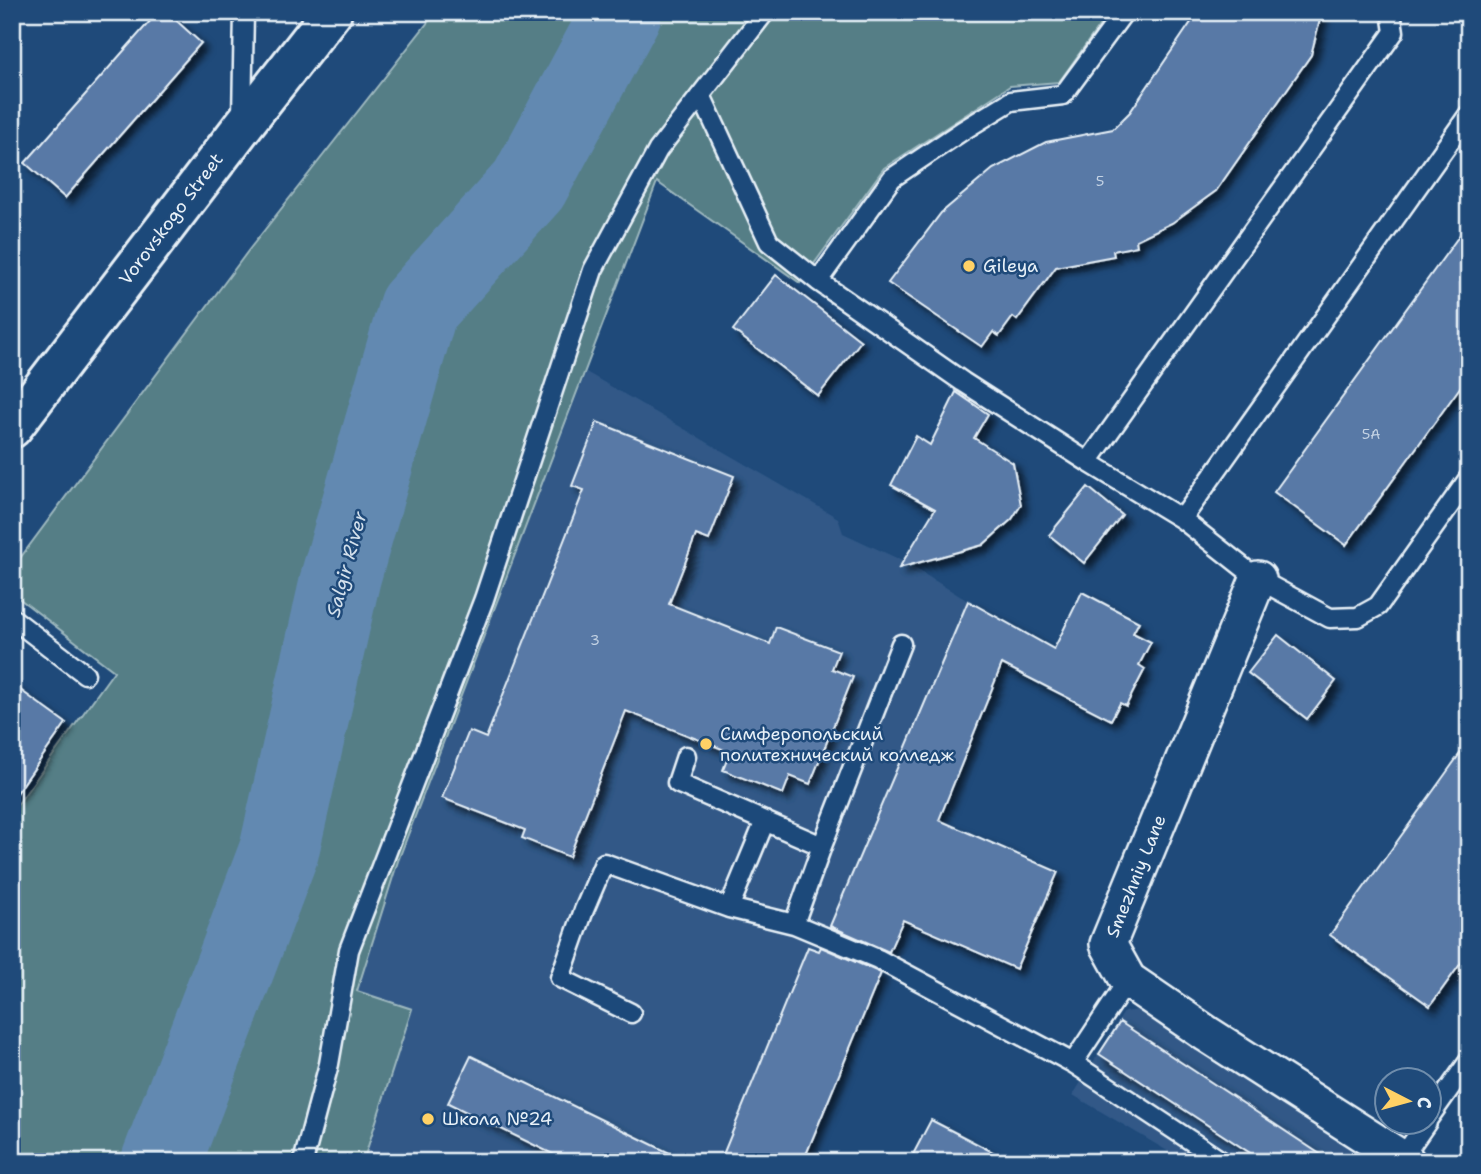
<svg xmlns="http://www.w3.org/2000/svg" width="1481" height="1174" font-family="'Shantell Sans',sans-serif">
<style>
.built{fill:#305887}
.green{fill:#547e86;stroke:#9eb8bf;stroke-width:2}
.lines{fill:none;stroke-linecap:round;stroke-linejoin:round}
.river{stroke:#6289b1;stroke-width:80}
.building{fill:#5979a6;stroke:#e8f1f8;stroke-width:2;filter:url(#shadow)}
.lane-casing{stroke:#e8f1f8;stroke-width:23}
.street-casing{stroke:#e8f1f8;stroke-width:40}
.primary-casing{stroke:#e8f1f8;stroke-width:44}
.lane{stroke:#1f4a7a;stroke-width:18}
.street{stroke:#1f4a7a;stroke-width:35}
.primary{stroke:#1f4a7a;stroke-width:38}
.poi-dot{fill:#ffd166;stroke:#1f4a7a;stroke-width:2.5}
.labels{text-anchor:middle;stroke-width:5;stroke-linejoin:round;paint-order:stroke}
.number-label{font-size:14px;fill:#c4d3e4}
.street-label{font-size:18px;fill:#e8f1f8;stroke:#1f4a7a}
.poi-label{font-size:18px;fill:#e8f1f8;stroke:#1f4a7a;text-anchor:start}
.water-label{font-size:19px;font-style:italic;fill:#d4e1ed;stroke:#1f4a7a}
</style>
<defs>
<filter id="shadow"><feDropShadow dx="6" dy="6" stdDeviation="3.5" flood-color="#0009"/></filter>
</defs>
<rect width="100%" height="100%" fill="#1f4a7a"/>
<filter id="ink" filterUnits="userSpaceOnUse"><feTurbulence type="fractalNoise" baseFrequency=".0143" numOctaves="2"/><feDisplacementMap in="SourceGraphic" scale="14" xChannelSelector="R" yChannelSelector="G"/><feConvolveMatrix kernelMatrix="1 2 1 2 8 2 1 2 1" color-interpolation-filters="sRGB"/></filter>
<g filter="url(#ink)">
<path class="built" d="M586,372L838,518L843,533L903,561L968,601L1016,628L894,932L880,976L805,1162H363L412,1009L357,991L398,861Z
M1146,1009L1376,1162H1186L1073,1095L1124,1012Z"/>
<path class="green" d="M436,12H1109L1059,82L1010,86L884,168L800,283L657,182L398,861L357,991L412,1009L363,1162H12V812L114,671L12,593V569L248,251Z"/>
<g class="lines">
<path class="river" d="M161,1162L279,851L341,576L418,308L529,185L622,12"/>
</g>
<path class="building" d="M158,12H167L201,43L65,198L25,163Z
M1198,12H1322L1311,55L1216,191L1172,223L1136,240L1137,246L1113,251L1114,256L1056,267L1017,320L1013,317L999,336L993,332L982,347L888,283L941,213L993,169L1046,142L1113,129L1130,112Z
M1469,222V375L1346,545L1274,492Z
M776,275L861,341L818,396L733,330Z
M956,392L988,414L974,438L1013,463L1021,505L1012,519L983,545L899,568L935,509L891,485L916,436L930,445Z
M597,422L734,476L709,540L696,535L669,604L770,644L776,627L839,651L832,669L853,677L810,784L790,776L783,794L723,770L730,752L626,711L569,857L522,838L525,830L442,798L469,731L486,738L584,490L572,486Z
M1088,487L1122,515L1084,563L1049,535Z
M1082,592L1139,622L1133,633L1151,642L1139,665L1145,669L1126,706L1120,703L1111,720L1002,664L939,820L1058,872L1016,969L903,920L889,952L830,926L968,601L1054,649Z
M1278,635L1336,681L1307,719L1248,673Z
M12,684L66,723L12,800Z
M1469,741V952L1430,1006L1330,935Z
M808,947L819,951L821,947L881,973L803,1162H720Z
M1120,1022L1332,1162H1264L1099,1054Z
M471,1056L688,1162H569L448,1103Z
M931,1120L1012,1162H909Z"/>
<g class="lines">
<defs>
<path id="lane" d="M701,95L769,242L818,281L963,382L1088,462L1182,519L1258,579L1330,618L1358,617L1378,606L1469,478
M242,117L244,12
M818,281L892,178L962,131L1011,101L1063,95L1124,12
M1088,462L1394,32L1391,12
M1182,519L1469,114
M12,618L85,674
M686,756L677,783L822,846
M729,908L794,924L878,959L1073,1063L1223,1162
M794,924L822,846L901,644
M631,1013L560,978L584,910L604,863L729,908L765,821
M1073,1063L1128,980
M1428,1119L1469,1061
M1402,1158L1427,1122
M303,1162L329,1064L349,950L484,599L593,270L658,150L765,12"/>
<path id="street" d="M1258,579L1108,944L1128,980L1207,1034L1407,1162"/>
<path id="primary" d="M12,428L242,127L332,12"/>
</defs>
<use href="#lane" class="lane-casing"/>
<use href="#street" class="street-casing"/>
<use href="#primary" class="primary-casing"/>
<use href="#lane" class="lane"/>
<use href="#street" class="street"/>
<use href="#primary" class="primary"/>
</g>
</g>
<g class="poi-dot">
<circle cx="969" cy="266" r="7"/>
<circle cx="706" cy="744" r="7"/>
<circle cx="428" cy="1119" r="7"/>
</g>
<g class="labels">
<g class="number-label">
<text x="1100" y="186">5</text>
<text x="1371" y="439">5А</text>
<text x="595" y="645">3</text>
</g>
<g class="street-label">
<text transform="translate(171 219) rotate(-53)" y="6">Vorovskogo Street</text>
<text transform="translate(1136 876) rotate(-68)" y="6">Smezhniy Lane</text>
</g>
<g class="poi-label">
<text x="983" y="272">Gileya</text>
<text x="720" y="740">Симферопольский<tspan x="720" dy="21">политехнический колледж</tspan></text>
<text x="442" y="1125">Школа №24</text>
</g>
<g class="water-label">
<text transform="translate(346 564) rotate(-75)" y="7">Salgir River</text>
</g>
</g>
<rect width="1481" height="1174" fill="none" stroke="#1f4a7a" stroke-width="42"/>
<rect x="21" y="21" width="1439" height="1132" fill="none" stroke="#e8f1f8" stroke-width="2.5" filter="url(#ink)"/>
<g transform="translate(1408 1101) rotate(96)"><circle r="33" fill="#1f4a7a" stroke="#6f8dac" stroke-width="2"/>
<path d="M0-5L12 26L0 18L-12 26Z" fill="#ffd166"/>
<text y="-10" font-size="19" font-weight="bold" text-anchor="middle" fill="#e8f1f8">С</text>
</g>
</svg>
